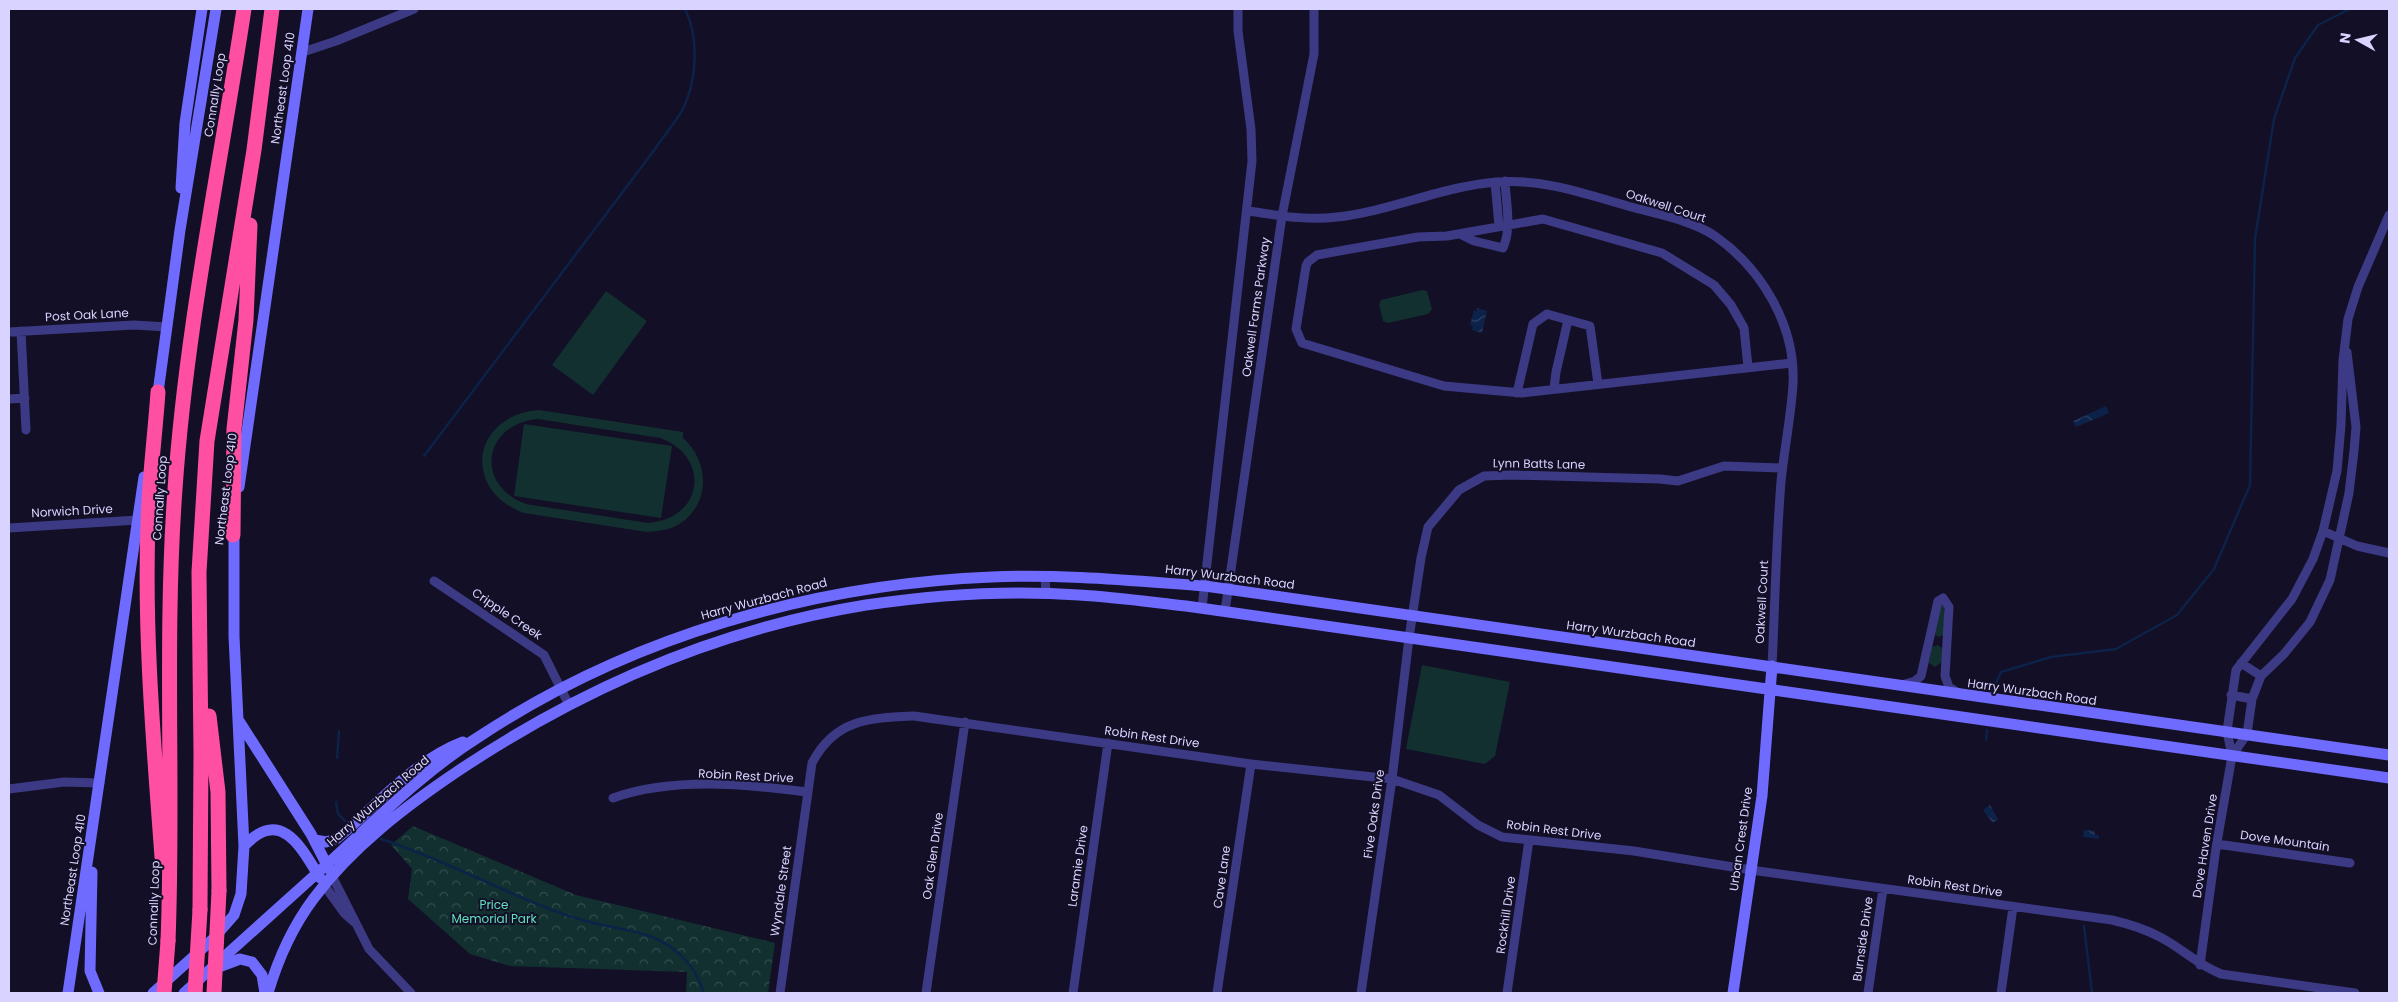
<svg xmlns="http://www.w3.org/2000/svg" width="2398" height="1002" font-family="Poppins,sans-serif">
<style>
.grass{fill:#12302f;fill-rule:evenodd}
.park{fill:url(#park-crowns)}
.water{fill:url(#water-waves)}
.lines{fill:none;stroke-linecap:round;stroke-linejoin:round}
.stream{stroke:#0c2248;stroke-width:2.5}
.street{stroke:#3d3a85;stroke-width:9}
.secondary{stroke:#6f6bff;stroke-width:11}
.highway{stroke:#ff4fa3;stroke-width:15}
.highway-bridge{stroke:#ff4fa3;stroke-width:15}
.labels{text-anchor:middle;stroke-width:4;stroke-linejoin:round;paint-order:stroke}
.street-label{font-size:12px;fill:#d9d4ff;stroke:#130f26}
.park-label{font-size:12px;fill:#5fe0c0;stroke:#130f26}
</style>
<defs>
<pattern id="park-crowns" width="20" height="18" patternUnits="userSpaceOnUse" patternTransform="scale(1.25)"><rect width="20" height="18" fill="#12302f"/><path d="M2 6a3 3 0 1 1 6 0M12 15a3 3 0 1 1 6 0" fill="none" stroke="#344d4e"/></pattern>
<pattern id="water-waves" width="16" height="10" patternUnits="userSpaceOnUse" patternTransform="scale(1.25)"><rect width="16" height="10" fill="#0c2248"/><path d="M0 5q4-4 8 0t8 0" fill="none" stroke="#2f4163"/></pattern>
</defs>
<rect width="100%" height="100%" fill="#130f26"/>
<path class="grass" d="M1422,290L1427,291L1432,309L1428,314L1388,323L1383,321L1379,304L1381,300Z
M606,291L647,321L593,395L552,365Z
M539,410L683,432V438C709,461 711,502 681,523C671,530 659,531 647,532L524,513C461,490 472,415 539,410ZM538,419L660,438C712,457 703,519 648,523L526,504C474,485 483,424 538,419Z
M524,424L672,446L661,518L514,496Z
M1942,605L1944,606V635L1939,637L1935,635L1940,607Z
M1938,645L1943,649L1942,662L1935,667L1929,663L1932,647Z
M1422,665L1510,682L1495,756L1485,764L1406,749Z"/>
<path class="park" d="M413,826L576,895L775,943L768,993H686L687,972L510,966L470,954L408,899L412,869L391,845Z"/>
<path class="water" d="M1477,308L1487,311L1482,333L1472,330L1473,326L1470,325L1474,310L1477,311Z
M2106,406L2109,413L2076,427L2073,421Z
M1990,805L1998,819L1993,823L1983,810Z
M2084,830L2095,831V835H2099V839L2083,837Z"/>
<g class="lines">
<path class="stream" d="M424,456L655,149C664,135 677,121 684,107C697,78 699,37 685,9
M1992,692L2001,672L2051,657L2116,649L2177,615L2214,569L2250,485L2255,239L2274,119L2295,58L2318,25L2350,9
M1986,740L1987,730
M337,758L339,731
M336,802L338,814L345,821
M381,839C450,861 513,899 582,920C611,929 647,929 672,948C688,959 698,975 704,993
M2084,926L2092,993"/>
<path class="street" d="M303,52L336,41L414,9
M1495,182L1499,226
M1248,211C1277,215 1307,221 1337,217C1391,211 1443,186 1497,182C1544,178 1591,196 1635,208C1661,215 1693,221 1715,236C1762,269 1796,326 1793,384C1791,417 1784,450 1781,482C1776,543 1775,605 1772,666
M1460,234L1474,241L1503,248C1512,228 1506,203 1505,181
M21,331L26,430
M9,332L134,325L167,327
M1748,367L1744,328L1731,305L1714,285L1662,253L1543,219L1447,236L1418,237L1317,255L1308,262L1306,266L1296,329L1302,343L1444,386L1522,393L1792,363
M1554,389L1556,372L1568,320
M1517,393L1533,324L1547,314L1590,326L1598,384
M9,399L25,398
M9,528L138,520
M2323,531L2357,546L2389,553
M1045,577L1046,593
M434,581L544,655L569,705
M1202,608L1252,161L1251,129L1238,31V9
M1225,611L1282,216L1314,54V9
M2241,663L2261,676
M1905,684L1915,681L1921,676L1938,601L1943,598L1949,607L1945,676L1949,687L1959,693
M2231,695L2252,699
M2232,756L2247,734L2252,699L2261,676L2284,654L2310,622L2330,580L2349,493L2354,451L2356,427L2347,352
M9,789L64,782L100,783
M613,798C673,777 744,784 807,792
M2217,844L2350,863
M332,876L369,949L411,993
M324,885L345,914L354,922
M2200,965L2216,848L2232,756L2227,731L2236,670L2292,599L2313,559L2323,531L2337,471L2341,425L2343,360L2348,319L2358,287L2389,215
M780,993L812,763C835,719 869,718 914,716L1251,764L1392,779L1439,795L1478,825L1502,837L1634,851L1751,870L2112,920C2129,924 2145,929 2160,937C2183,949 2195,963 2221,974L2355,993
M926,993L965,722
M1073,993L1108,743
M1217,993L1251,764
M1361,993L1392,779L1409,638L1421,558L1428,527L1459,490L1484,476L1512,475L1660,479L1678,481L1724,466L1782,468
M1507,993L1529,840
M1868,993L1883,889
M2001,993L2013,907"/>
<path class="secondary" d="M181,188L185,123L202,9
M157,400L180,230L216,9
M239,487L308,9
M239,721L311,834L329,869
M315,840L326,842L336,839C377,806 413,761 463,742
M244,846C281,807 301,847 320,878
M92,872L90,971L99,993
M216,968L240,959L252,962L262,975L265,993
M68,993L144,477
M153,993L213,939L234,915L241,894L244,846L234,636V528
M184,993C234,948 284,903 334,858C381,815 426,770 480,736C630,637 813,584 992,577C1063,574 1134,581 1205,586L2389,755
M268,993C278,959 293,926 314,898C352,847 406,806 458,771C582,688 718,629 866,605C933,595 1011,590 1079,595C1115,597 1150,602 1186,606L2389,778
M1733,993L1762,796L1772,666"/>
<path class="highway" d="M158,392C155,436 149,480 148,524C144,635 154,747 162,857
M233,535L234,429L246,320L250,225
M209,716L218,792L219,891
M200,910L201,753L199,572L207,441L254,150L272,9
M168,941C174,791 164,640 175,489C186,328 220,168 244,9"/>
<path class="highway-bridge" d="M164,993L168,941
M195,993L200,910
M214,993L219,891"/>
</g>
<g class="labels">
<g class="street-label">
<text transform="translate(283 88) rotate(-82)" y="4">Northeast Loop 410</text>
<text transform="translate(215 95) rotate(-81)" y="4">Connally Loop</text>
<text transform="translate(1666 206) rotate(18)" y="4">Oakwell Court</text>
<text transform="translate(1256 307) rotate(-82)" y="4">Oakwell Farms Parkway</text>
<text transform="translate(87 315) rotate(-3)" y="4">Post Oak Lane</text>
<text transform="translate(1539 464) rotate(1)" y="4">Lynn Batts Lane</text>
<text transform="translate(226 489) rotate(-83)" y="4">Northeast Loop 410</text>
<text transform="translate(160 498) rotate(-86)" y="4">Connally Loop</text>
<text transform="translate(72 511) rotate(-3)" y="4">Norwich Drive</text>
<text transform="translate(1230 577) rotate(7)" y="4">Harry Wurzbach Road</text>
<text transform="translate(764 599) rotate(-15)" y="4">Harry Wurzbach Road</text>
<text transform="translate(1762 602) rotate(-87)" y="4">Oakwell Court</text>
<text transform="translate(507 614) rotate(34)" y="4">Cripple Creek</text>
<text transform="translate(1631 634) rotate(8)" y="4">Harry Wurzbach Road</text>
<text transform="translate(2032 692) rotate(8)" y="4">Harry Wurzbach Road</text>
<text transform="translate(1152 737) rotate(8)" y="4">Robin Rest Drive</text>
<text transform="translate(746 776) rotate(3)" y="4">Robin Rest Drive</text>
<text transform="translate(378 801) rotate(-41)" y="4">Harry Wurzbach Road</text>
<text transform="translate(1374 814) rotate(-82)" y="4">Five Oaks Drive</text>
<text transform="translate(1554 830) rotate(7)" y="4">Robin Rest Drive</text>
<text transform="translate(1741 839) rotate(-82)" y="4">Urban Crest Drive</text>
<text transform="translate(2285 841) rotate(8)" y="4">Dove Mountain</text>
<text transform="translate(2205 846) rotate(-81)" y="4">Dove Haven Drive</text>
<text transform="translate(933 856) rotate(-82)" y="4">Oak Glen Drive</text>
<text transform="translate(1078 866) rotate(-82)" y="4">Laramie Drive</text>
<text transform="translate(73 870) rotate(-81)" y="4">Northeast Loop 410</text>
<text transform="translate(1222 877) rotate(-82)" y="4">Cave Lane</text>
<text transform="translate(1955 886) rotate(8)" y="4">Robin Rest Drive</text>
<text transform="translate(781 891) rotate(-82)" y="4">Wyndale Street</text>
<text transform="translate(154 903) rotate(-88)" y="4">Connally Loop</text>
<text transform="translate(1506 915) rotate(-82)" y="4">Rockhill Drive</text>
<text transform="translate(1863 939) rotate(-82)" y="4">Burnside Drive</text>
</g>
<g class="park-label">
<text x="494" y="909">Price<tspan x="494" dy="14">Memorial Park</tspan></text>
</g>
</g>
<rect width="2398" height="1002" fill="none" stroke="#d9d4ff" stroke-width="20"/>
<g transform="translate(2358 40) rotate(278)" stroke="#130f26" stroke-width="4" paint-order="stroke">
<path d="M0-4L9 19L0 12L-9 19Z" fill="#d9d4ff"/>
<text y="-8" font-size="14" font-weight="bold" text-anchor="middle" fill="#d9d4ff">N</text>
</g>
</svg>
